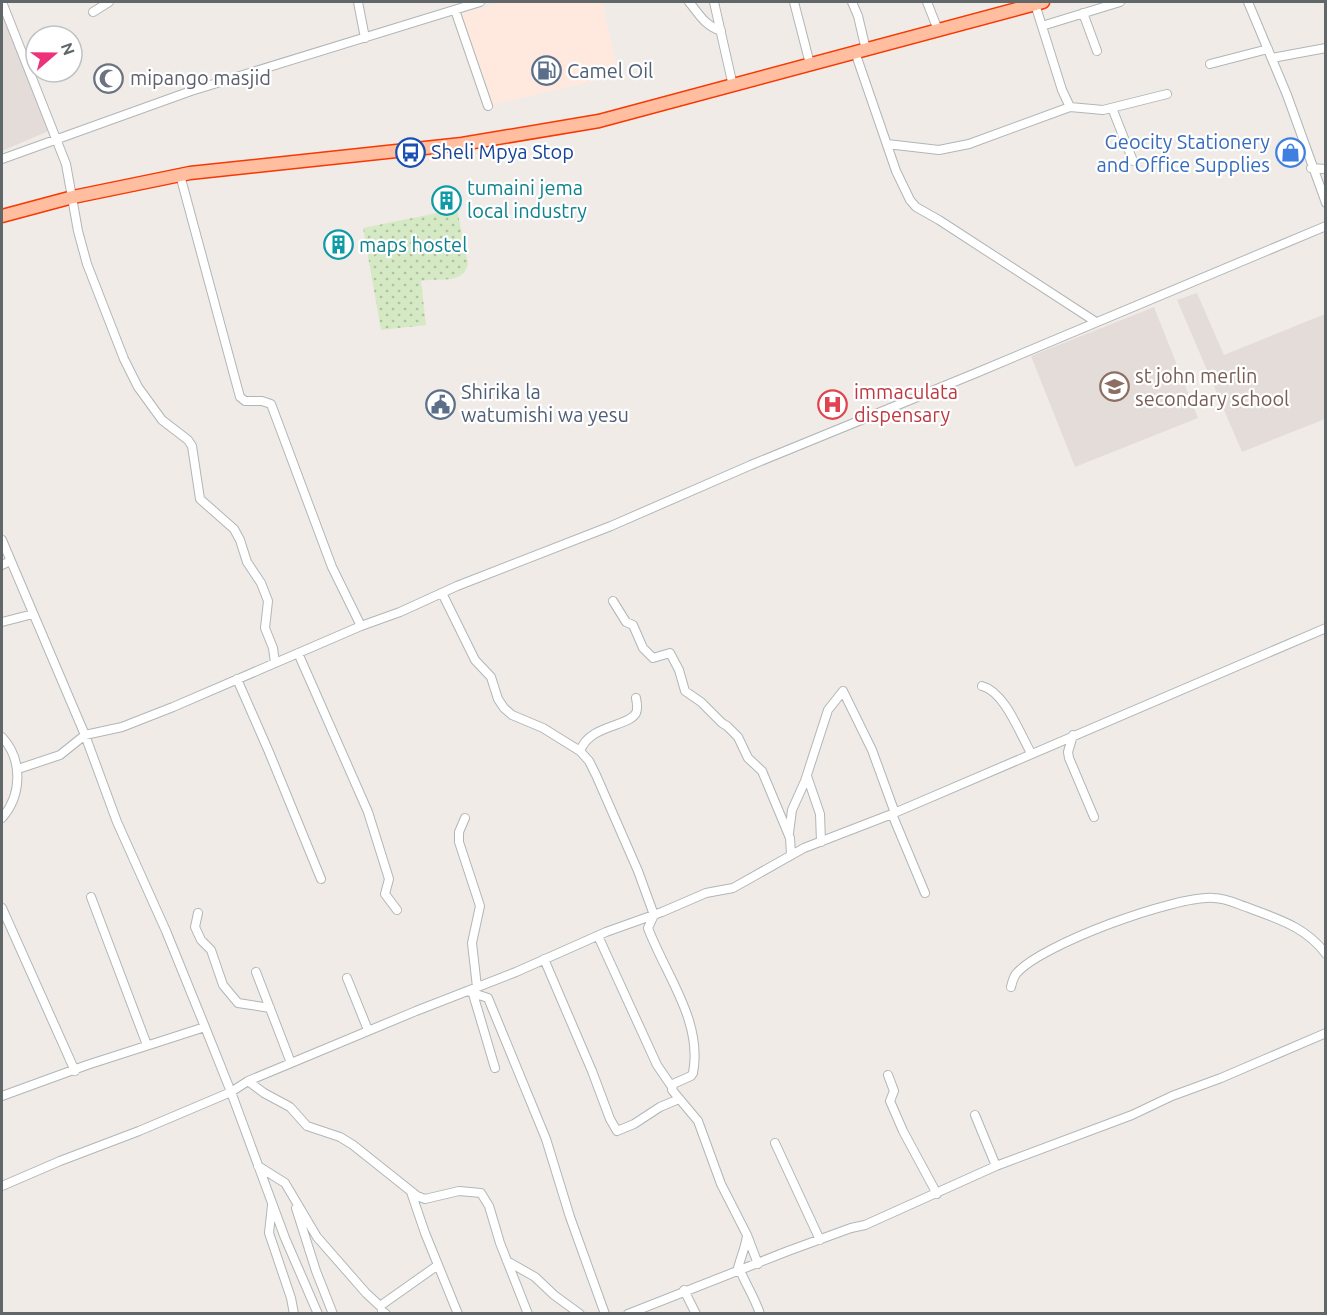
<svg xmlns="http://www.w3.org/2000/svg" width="1327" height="1315" font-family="Ubuntu,sans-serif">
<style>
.commercial{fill:#ffe9df}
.education{fill:#e4dcd9}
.green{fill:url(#green-dots)}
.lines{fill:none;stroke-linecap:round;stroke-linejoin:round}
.minor-casing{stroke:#b0b6b7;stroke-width:10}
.trunk-casing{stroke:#f93700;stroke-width:15}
.minor{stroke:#fff;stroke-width:8}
.trunk{stroke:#ffbea0;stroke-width:12}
.labels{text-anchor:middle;stroke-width:4.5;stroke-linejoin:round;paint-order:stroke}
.service-label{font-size:20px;fill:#4e5e75;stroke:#fff;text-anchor:start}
.worship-label{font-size:20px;fill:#5b616d;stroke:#fff;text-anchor:start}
.shop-label{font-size:20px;fill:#366cbe;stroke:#fff;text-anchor:end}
.transit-label{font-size:20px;fill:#164399;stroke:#fff;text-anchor:start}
.culture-label{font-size:20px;fill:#0d838f;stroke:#fff;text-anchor:start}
.education-label{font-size:20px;fill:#785e54;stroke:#fff;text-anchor:start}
.health-label{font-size:20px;fill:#be3a42;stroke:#fff;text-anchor:start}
</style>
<defs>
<pattern id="green-dots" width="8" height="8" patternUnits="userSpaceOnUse" patternTransform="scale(1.5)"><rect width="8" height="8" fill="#d5e9c4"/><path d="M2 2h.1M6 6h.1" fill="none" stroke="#b0c1a3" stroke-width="1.8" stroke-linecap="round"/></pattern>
</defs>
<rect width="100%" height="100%" fill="#f1ebe8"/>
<path class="commercial" d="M502,2H602L619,75L491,105L461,14Z"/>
<path class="education" d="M2,11L51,130L2,151Z
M1197,293L1224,355L1325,314V419L1242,452L1177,300Z
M1154,307L1198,418L1075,467L1031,356Z"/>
<path class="green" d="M457,209L468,264C462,286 438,277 421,281L426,325L381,330L363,228Z"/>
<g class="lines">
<defs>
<path id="minor" d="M2,2L66,164L78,231L87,264L124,359L138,387L162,420L188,440L192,446L200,499L234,529L240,540L247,562L261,583L268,601L265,628L273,648L275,663
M358,2L365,38
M689,2C700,15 704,25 721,31
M714,2L733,86
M794,2L810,64
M852,2L858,16L866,50
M927,2L938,30
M1248,2L1287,95L1326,203
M1035,4L1062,90L1070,107L1103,110L1167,94
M455,10L488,106
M93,12L109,2
M1083,13L1097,51
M1042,26L1120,2
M855,52L896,171L910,200L916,207L939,220L1096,322
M1272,58L1326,48
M1210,64L1268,49
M1112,108L1133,161
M887,144L939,150L969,144L1070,107
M2,159L191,91L480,2
M1311,168L1326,169
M180,175L240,397L245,401H262L271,404L332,567L361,626
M2,540L85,735L117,822L166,931L205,1027L231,1092L285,1238L318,1314
M2,565L10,561
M442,593L475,660L491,677L498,699L504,708L512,715L543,728L580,751L589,761L596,775L638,871L654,915L648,928C665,974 703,1021 693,1073L691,1076L673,1084L672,1090L698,1121L721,1184L747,1235L758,1264
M613,601L626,622L633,625L643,648L653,658L670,653L679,670L685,691L701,702L722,723L727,726L738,737L748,758L762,771L790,838L791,854
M2,622L33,614
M298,653L368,812L389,879L385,894L397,910
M237,679L269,752L321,879
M982,686C1005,692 1020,734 1031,753
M1073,735L1068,752L1069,758L1094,817
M2,737C23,760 22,795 2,818
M580,751C590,724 629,727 636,713C638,709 637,703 636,698
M18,769L60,755L85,735L122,727L173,707L361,626L400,612L457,586L611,526L751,465L976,373L1326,226
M807,776L820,814L821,842
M892,814L925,893
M465,818L459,832V842L480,906L472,943L477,987
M789,833L792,810L805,781L828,710L843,691L872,750L895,813
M91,897L147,1045
M2,908L75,1071
M198,913L195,927L201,940L211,950L223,985L238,1003L270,1008
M598,936L657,1065L672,1087
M544,959L592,1071L610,1119L617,1131L634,1124L660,1107L679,1099
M256,972L291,1063
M347,978L368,1030
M1011,987C1012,983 1013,978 1016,974C1039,945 1176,895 1214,898C1226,898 1237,904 1249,908C1278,919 1306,927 1326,954
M467,991L488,998L546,1139L570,1217L605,1314
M473,994L495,1068
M888,1075L894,1091L890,1101L903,1131L937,1194
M248,1081L264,1093L290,1107L307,1126L340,1137L353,1145L417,1196L425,1199L459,1191L481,1193L489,1206L500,1243L528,1314
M2,1096L87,1065L205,1027
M975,1115L996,1166
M775,1143L820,1240
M258,1166L285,1183L317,1237L366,1293L380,1306L438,1265
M2,1186L60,1161L139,1131L231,1092L248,1081L416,1011L516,972L606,932L662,912L706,893L733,888L804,848L892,814L1326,628
M411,1192L425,1233L458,1314
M272,1205L269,1233L291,1298L294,1314
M296,1208L316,1271L333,1314
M507,1261L535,1277L554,1295L580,1314
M740,1270C746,1285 755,1298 760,1314
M737,1272C740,1259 745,1249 747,1236
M684,1290L696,1314
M382,1311L386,1314
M628,1314L788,1251L851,1228L865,1225L996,1166L1132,1115L1172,1096L1221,1078L1326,1033"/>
<path id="trunk" d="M2,216L73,197L190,173L462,144L599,121L1043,2"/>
</defs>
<use href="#minor" class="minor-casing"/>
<use href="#trunk" class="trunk-casing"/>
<use href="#minor" class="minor"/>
<use href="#trunk" class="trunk"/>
</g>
<defs>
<symbol id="fuel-ring" viewBox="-11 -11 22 22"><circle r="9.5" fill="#fff" stroke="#5c6f8a" stroke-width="1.5"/><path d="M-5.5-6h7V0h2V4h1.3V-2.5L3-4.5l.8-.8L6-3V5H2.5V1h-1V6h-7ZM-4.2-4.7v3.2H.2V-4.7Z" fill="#5c6f8a"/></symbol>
<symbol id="mosque-ring" viewBox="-11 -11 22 22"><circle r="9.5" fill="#fff" stroke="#6b7280" stroke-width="1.5"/><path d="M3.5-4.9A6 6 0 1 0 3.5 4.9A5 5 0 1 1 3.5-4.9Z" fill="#6b7280"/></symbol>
<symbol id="bus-ring" viewBox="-11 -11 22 22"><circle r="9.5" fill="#fff" stroke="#1a4fb4" stroke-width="1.5"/><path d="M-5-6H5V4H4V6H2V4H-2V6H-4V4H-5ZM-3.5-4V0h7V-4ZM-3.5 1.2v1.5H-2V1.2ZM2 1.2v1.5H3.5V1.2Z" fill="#1a4fb4"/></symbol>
<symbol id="shop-ring" viewBox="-11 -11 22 22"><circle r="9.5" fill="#fff" stroke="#3f7fe0" stroke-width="1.5"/><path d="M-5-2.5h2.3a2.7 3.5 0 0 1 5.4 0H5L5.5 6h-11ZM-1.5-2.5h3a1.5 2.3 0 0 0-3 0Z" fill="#3f7fe0"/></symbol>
<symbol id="building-ring" viewBox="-11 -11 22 22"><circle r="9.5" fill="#fff" stroke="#0f9aa8" stroke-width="1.5"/><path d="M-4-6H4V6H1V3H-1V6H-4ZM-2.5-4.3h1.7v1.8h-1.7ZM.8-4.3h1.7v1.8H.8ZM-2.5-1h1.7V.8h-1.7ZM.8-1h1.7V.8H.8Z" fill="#0f9aa8"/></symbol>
<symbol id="school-ring" viewBox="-11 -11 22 22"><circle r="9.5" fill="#fff" stroke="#8d6e63" stroke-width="1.5"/><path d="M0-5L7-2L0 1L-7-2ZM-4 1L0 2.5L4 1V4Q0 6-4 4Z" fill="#8d6e63"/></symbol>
<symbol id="civic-ring" viewBox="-11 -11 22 22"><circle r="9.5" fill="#fff" stroke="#5c6f8a" stroke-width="1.5"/><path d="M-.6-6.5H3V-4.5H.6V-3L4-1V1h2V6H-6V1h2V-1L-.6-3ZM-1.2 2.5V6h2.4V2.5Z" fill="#5c6f8a"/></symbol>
<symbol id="hospital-ring" viewBox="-11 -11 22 22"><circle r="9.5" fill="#fff" stroke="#e0444e" stroke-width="1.5"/><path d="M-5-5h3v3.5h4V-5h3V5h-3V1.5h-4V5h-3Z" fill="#e0444e"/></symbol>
</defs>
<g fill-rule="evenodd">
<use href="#fuel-ring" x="530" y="54" width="33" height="33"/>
<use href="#mosque-ring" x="92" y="62" width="33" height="33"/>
<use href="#bus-ring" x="394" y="136" width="33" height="33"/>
<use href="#shop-ring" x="1274" y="136" width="33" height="33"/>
<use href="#building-ring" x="430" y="184" width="33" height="33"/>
<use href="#building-ring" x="322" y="228" width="33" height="33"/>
<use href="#school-ring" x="1098" y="370" width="33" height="33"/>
<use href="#civic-ring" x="424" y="388" width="33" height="33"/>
<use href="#hospital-ring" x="816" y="388" width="33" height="33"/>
</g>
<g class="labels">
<g class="service-label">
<text x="567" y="78">Camel Oil</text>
<text x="461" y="399">Shirika la<tspan x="461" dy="23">watumishi wa yesu</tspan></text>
</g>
<g class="worship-label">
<text x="130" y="85">mipango masjid</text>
</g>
<g class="shop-label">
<text x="1270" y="149">Geocity Stationery<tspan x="1270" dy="23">and Office Supplies</tspan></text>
</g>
<g class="transit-label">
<text x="431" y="159">Sheli Mpya Stop</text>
</g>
<g class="culture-label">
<text x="467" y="195">tumaini jema<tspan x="467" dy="23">local industry</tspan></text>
<text x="359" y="252">maps hostel</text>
</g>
<g class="education-label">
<text x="1135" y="383">st john merlin<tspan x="1135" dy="23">secondary school</tspan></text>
</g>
<g class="health-label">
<text x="854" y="399">immaculata<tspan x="854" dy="23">dispensary</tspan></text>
</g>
</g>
<rect width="1327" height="1315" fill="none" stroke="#5f6768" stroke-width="6"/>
<g transform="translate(54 54) rotate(70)"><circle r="28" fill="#ffffff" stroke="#bfc2c3" stroke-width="1.5"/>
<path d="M0-4.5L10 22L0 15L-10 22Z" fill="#ee317b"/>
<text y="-9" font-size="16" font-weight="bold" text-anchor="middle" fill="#5f6768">N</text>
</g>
</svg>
